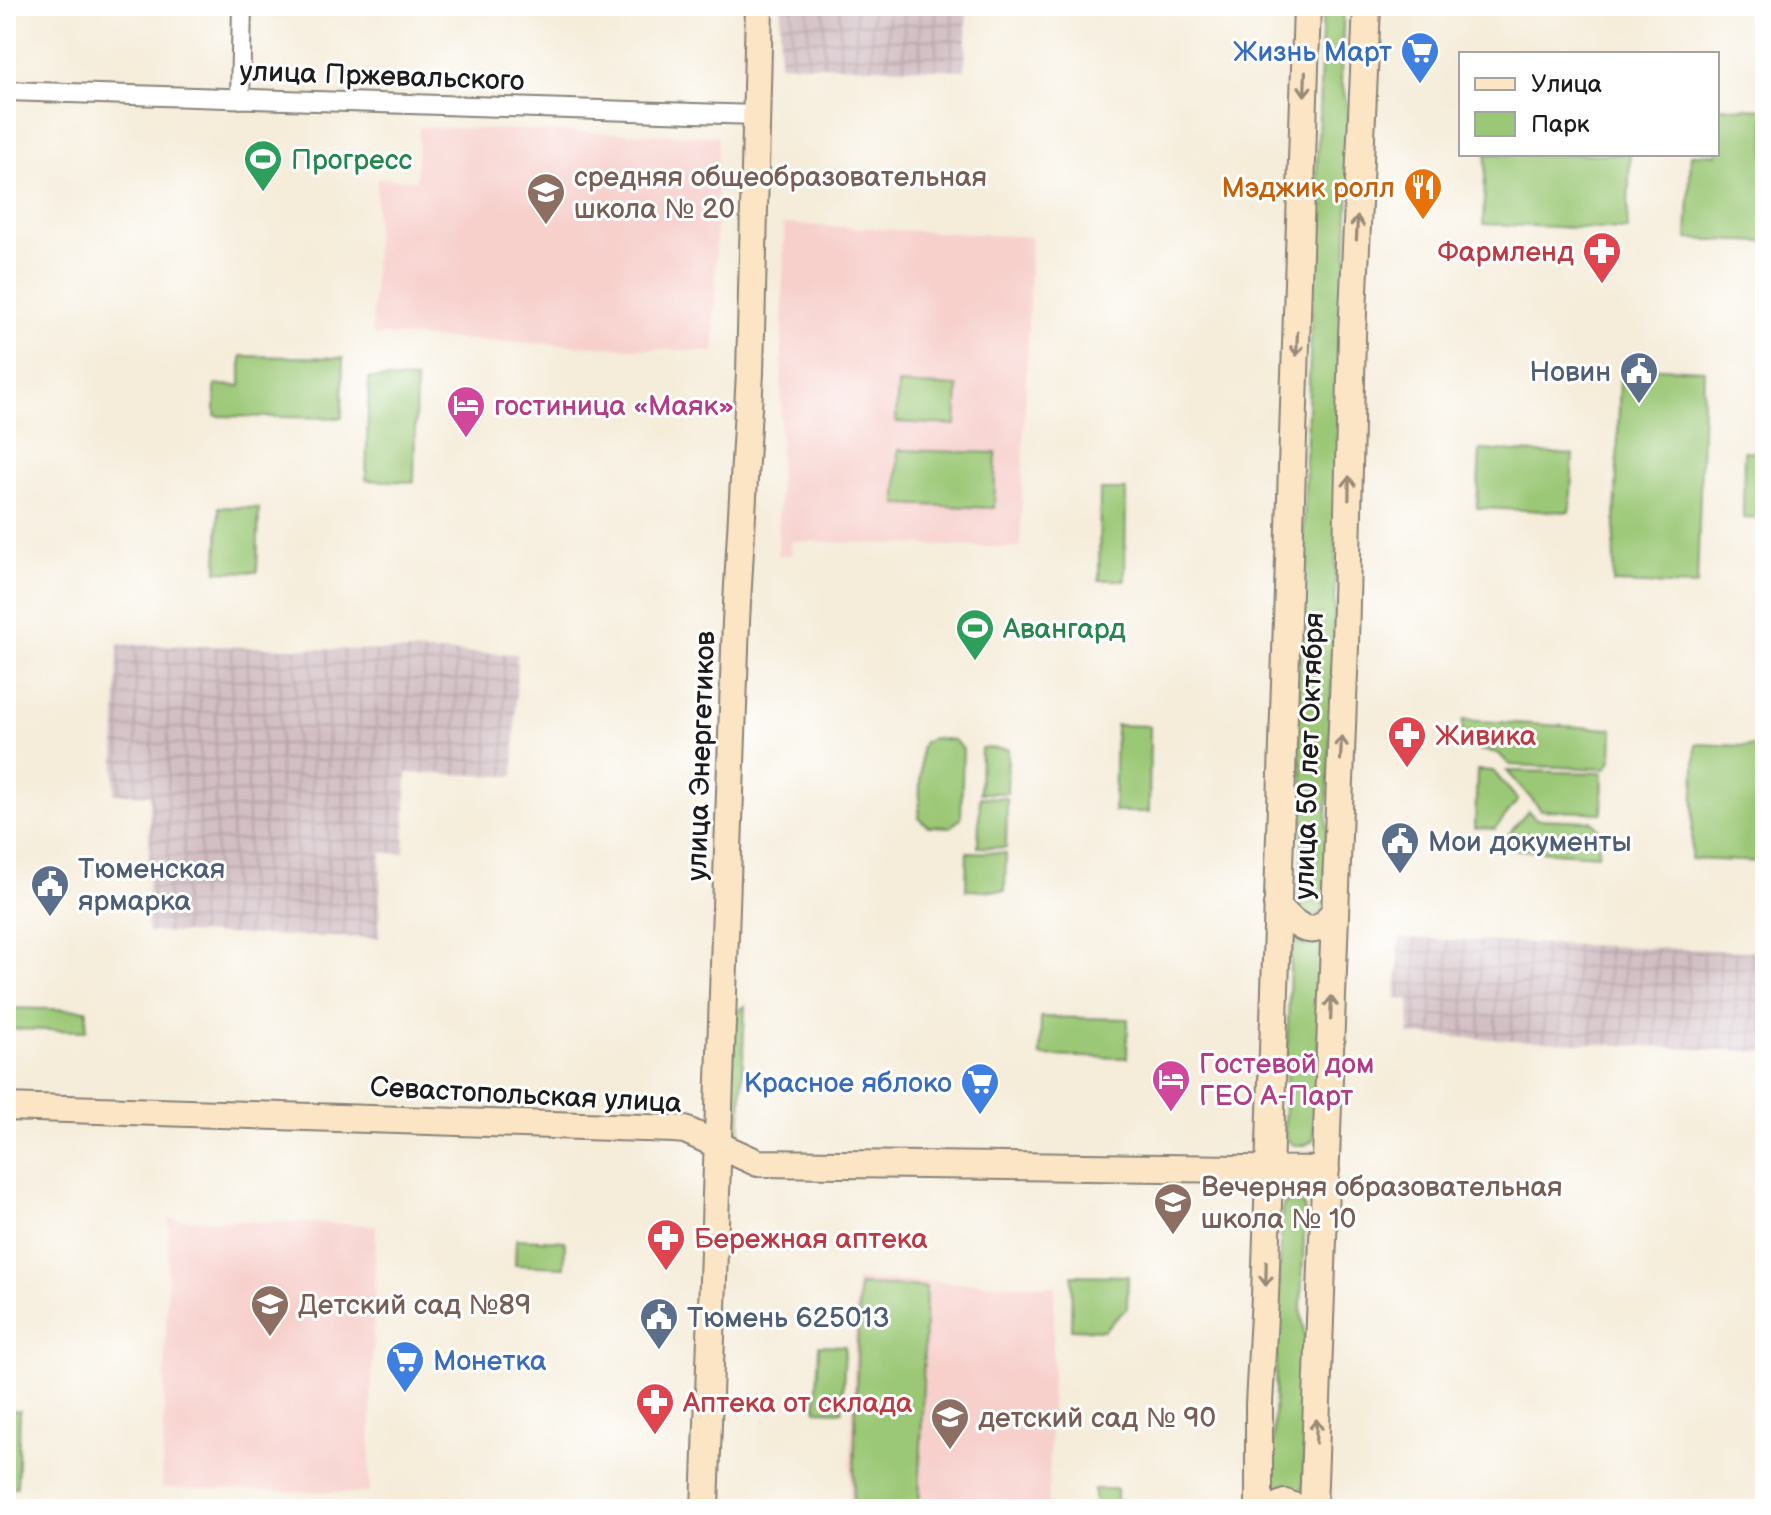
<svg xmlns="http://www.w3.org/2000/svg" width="1771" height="1515" font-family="'Balsamiq Sans',sans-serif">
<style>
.built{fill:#f7d0cc}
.industrial{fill:url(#industrial-grid)}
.green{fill:#9bc876;stroke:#5c7249;stroke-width:2}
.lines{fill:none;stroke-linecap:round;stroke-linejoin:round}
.street-casing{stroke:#88847a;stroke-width:22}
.secondary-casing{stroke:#88847a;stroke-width:30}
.street{stroke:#fff;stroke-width:18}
.secondary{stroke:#fce5c4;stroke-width:26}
.oneway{stroke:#978b78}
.labels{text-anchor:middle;stroke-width:6;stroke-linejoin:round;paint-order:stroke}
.shop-label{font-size:28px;fill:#366cbe;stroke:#fff;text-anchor:end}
.street-label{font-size:28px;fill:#1c1c1c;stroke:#fff}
.leisure-label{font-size:28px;fill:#27864d;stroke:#fff;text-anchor:start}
.education-label{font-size:28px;fill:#785e54;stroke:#fff;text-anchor:start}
.food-label{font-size:28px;fill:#c56008;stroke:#fff;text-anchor:end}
.health-label{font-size:28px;fill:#be3a42;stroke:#fff;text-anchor:start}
.service-label{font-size:28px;fill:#4e5e75;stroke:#fff;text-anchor:start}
.hotel-label{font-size:28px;fill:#b23c85;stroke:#fff;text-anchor:start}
</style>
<defs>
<pattern id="industrial-grid" width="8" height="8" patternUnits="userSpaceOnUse" patternTransform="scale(2)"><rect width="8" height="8" fill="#d2bec3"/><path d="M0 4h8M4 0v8" fill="none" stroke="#b4a3a7"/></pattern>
</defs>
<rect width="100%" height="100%" fill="#fff"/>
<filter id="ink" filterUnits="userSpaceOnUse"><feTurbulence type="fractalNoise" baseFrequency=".0125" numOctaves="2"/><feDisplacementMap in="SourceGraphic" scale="16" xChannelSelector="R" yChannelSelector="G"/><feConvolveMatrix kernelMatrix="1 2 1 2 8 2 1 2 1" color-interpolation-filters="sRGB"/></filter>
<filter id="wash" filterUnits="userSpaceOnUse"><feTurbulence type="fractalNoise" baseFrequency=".006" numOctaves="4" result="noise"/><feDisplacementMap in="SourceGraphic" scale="32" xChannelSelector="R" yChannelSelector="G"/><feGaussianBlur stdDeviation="1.8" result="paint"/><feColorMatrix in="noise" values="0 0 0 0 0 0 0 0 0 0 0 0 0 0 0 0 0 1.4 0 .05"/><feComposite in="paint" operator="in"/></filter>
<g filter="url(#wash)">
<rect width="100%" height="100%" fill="#f5ecd9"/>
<path class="built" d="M419,127L718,136L714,352L372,335L377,178L416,180Z
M784,224L1031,237L1020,548L792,541L791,555H778Z
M169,1219L376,1225L369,1493L162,1488Z
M856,1279L1055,1286L1048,1509H849Z"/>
<path class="industrial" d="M781,6H967L965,70L779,64Z
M118,644L517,654L514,776L407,773L404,853H381L379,938L147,932L150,795L114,794Z
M1400,938L1765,952V1052L1409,1035L1410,1000L1396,999Z"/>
<path class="green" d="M1323,6H1344L1341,77L1351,127L1324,906L1322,912L1312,917L1302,912L1300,907L1304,788L1296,730Z
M1717,107L1765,109V242L1687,239L1691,154H1717Z
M1486,154H1630L1627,230L1483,224Z
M241,356L343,358L342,418L215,416V385L241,386Z
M1638,367L1704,370L1697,586L1613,583L1620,377Z
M369,378L416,380L414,482L366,480Z
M898,384L958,387L956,425L896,422Z
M898,450L996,453L994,508L897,504Z
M1480,450L1573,455L1570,512L1477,508Z
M1744,451L1765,452V519L1743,518Z
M1100,490H1126L1125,580H1099Z
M219,507L259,508L257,572L217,571Z
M1463,720L1613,729L1612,758L1606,769L1510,765L1498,753L1461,747Z
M1116,725L1150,726L1149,812H1114Z
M932,738L954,740L963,749L961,818L951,827L928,826L919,818L921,748L924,742Z
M1696,744L1765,747V862L1691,859Z
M981,748L1008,749L1007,793H980Z
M1477,770L1493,771L1518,800L1495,829L1475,828Z
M1507,771L1603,773L1602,813L1541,810Z
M980,797L1007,798L1006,848L978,847Z
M1528,811L1536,819L1591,821L1600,830L1598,855L1507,849L1508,835Z
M967,852L1006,853L1005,891L966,890Z
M1291,941L1307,946L1323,942L1314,1139C1301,1151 1288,1147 1284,1130Z
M745,1006L740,1145L730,1130L733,1016Z
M6,1008L87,1010L86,1031L6,1029Z
M1041,1017L1128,1019L1127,1058L1040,1056Z
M1294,1200L1303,1205L1305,1211L1301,1308L1308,1364L1303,1495L1287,1487L1271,1494L1282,1210L1284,1204Z
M516,1239L565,1241L564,1267L515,1265Z
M1072,1275L1128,1276L1127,1308L1104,1330L1071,1329Z
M859,1285L926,1287L919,1509H853Z
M819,1345L845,1346L842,1411L816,1410Z
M6,1410L20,1411L17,1487H6Z
M1094,1489H1117V1509H1094Z"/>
</g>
<g filter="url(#ink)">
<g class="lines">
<defs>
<path id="street" d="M6,91L756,115
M240,99L242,6"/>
<path id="secondary" d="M1277,905C1296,928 1318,944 1335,909
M6,1107L674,1129L685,1130L758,1163L1326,1170
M705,1509L736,621L750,373L759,6
M1259,1509V1404L1265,1297L1307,6
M1270,1509L1285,1503L1301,1509
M1313,1509L1345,646L1352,335L1367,6"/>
</defs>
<use href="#street" class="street-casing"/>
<use href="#secondary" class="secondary-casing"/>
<use href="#street" class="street"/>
<use href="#secondary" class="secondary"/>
</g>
<defs><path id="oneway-shaft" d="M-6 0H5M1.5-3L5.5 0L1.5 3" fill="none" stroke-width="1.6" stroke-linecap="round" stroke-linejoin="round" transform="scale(2)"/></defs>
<g class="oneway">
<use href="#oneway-shaft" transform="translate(1305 84) rotate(92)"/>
<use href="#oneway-shaft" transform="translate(1357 228) rotate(-87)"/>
<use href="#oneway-shaft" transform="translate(1297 344) rotate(92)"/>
<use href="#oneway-shaft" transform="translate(1349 488) rotate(-89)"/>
<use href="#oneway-shaft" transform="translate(1341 748) rotate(-88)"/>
<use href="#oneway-shaft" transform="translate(1331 1008) rotate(-88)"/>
<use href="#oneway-shaft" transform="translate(1266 1274) rotate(91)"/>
<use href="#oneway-shaft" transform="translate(1316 1431) rotate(-88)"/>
</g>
</g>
<defs>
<symbol id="supermarket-pin" viewBox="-11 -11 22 30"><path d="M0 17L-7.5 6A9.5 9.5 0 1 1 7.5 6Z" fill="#3f7fe0" stroke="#fff"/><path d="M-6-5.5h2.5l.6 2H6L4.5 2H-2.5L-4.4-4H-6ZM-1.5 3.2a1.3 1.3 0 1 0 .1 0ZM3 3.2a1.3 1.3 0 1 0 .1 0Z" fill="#fff"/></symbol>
<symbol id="stadium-pin" viewBox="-11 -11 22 30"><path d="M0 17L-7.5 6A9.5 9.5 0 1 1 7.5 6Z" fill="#2e9e5b" stroke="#fff"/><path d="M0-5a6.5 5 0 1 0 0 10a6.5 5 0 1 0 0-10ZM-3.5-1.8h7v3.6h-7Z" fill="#fff"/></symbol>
<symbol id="restaurant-pin" viewBox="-11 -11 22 30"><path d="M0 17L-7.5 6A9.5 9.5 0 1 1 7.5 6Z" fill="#e8710a" stroke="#fff"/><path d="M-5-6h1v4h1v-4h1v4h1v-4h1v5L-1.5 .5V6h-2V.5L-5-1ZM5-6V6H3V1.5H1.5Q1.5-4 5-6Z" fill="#fff"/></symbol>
<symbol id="school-pin" viewBox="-11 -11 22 30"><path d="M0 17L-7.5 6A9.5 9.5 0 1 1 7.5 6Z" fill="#8d6e63" stroke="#fff"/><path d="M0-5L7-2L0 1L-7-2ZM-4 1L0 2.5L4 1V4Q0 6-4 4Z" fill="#fff"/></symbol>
<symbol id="pharmacy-pin" viewBox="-11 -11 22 30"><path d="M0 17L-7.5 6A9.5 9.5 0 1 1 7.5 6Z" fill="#e0444e" stroke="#fff"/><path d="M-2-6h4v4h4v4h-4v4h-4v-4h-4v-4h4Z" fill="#fff"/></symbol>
<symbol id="civic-pin" viewBox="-11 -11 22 30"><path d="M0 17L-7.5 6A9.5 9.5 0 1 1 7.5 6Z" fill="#5c6f8a" stroke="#fff"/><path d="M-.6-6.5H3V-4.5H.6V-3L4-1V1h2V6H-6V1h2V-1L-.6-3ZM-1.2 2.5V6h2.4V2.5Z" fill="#fff"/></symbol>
<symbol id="hotel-pin" viewBox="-11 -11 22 30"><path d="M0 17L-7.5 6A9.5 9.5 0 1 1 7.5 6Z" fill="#d1479c" stroke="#fff"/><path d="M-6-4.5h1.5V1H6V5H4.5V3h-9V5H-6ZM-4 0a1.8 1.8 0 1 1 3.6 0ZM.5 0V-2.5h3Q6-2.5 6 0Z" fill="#fff"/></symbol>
</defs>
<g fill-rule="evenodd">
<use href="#supermarket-pin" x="1398" y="29" width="44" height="60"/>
<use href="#stadium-pin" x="241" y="137" width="44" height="60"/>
<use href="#restaurant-pin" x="1401" y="165" width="44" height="60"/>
<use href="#school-pin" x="524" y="170" width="44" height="60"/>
<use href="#pharmacy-pin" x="1580" y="229" width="44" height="60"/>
<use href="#civic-pin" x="1617" y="349" width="44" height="60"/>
<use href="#hotel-pin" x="444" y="383" width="44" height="60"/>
<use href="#stadium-pin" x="953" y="606" width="44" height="60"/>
<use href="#pharmacy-pin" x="1385" y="713" width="44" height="60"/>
<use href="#civic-pin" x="1378" y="819" width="44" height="60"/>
<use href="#civic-pin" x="28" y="862" width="44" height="60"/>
<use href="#hotel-pin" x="1149" y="1057" width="44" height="60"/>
<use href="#supermarket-pin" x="958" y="1060" width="44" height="60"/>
<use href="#school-pin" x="1151" y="1180" width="44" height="60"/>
<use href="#pharmacy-pin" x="644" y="1216" width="44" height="60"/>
<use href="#school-pin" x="248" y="1282" width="44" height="60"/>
<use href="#civic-pin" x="637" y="1295" width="44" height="60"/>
<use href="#supermarket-pin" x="383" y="1338" width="44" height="60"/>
<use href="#pharmacy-pin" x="633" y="1380" width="44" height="60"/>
<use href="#school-pin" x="928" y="1395" width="44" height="60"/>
</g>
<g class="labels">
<g class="shop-label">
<text x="1392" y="61">Жизнь Март</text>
<text x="952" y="1092">Красное яблоко</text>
<text x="433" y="1370" text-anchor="start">Монетка</text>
</g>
<g class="street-label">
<text transform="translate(382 75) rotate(2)" y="10">улица Пржевальского</text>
<text transform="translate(700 756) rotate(-88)" y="10">улица Энергетиков</text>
<text transform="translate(1308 756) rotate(-88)" y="10">улица 50 лет Октября</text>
<text transform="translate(526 1094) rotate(3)" y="10">Севастопольская улица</text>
</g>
<g class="leisure-label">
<text x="291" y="169">Прогресс</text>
<text x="1003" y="638">Авангард</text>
</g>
<g class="education-label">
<text x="574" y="186">средняя общеобразовательная<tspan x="574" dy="32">школа № 20</tspan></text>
<text x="1201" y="1196">Вечерняя образовательная<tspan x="1201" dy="32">школа № 10</tspan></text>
<text x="298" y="1314">Детский сад №89</text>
<text x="978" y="1427">детский сад № 90</text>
</g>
<g class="food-label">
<text x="1395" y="197">Мэджик ролл</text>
</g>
<g class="health-label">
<text x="1574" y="261" text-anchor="end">Фармленд</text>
<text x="1435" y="745">Живика</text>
<text x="694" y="1248">Бережная аптека</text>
<text x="683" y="1412">Аптека от склада</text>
</g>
<g class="service-label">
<text x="1611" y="381" text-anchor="end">Новин</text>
<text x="1428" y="851">Мои документы</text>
<text x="78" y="878">Тюменская<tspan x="78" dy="32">ярмарка</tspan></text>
<text x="687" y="1327">Тюмень 625013</text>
</g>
<g class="hotel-label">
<text x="494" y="415">гостиница «Маяк»</text>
<text x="1199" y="1073">Гостевой дом<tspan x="1199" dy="32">ГЕО А-Парт</tspan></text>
</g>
</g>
<rect width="1771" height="1515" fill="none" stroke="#fff" stroke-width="32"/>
<rect x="1459" y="52" width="260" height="104" fill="#ffffff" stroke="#a4a4a4" stroke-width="2"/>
<rect x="1475" y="78" width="40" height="12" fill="#fce5c4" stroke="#a4a4a4" stroke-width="2"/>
<text x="1531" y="92" font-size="24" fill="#1c1c1c">Улица</text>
<rect x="1475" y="112" width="40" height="24" fill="#9bc876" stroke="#a4a4a4" stroke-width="2"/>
<text x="1531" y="132" font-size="24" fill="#1c1c1c">Парк</text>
</svg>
